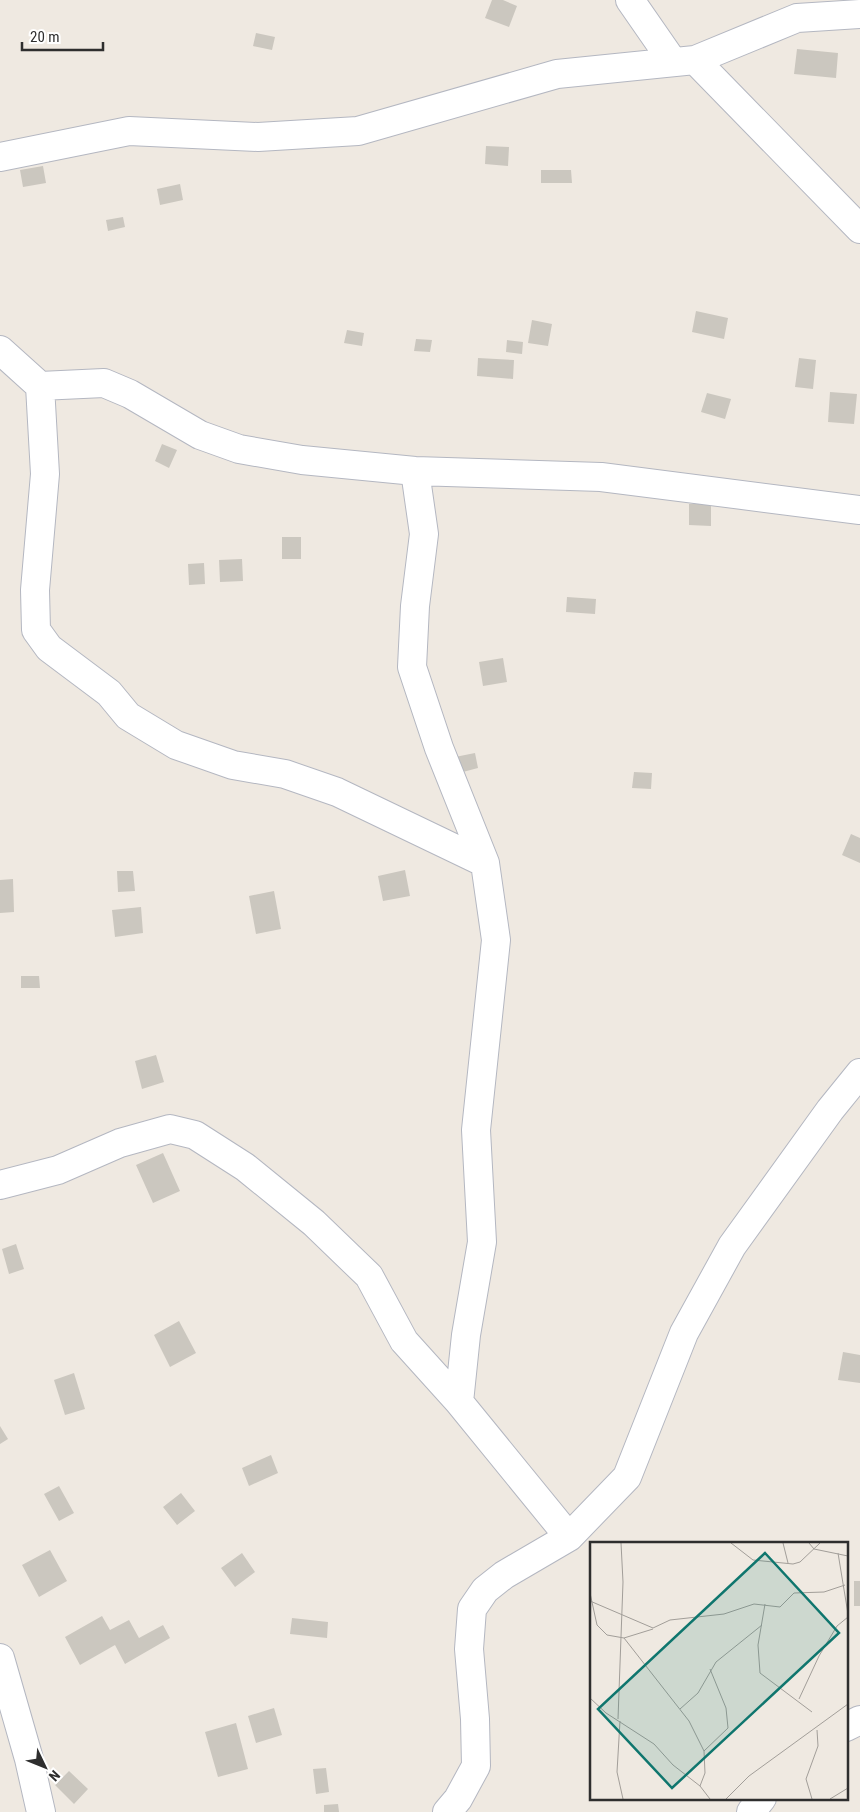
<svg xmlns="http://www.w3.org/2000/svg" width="860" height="1812" font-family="'Roboto Condensed',sans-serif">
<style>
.building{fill:#cbc7bf}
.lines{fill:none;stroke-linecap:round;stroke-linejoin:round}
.minor-casing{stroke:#b4b7c1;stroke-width:30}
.minor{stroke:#fff;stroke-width:28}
.inset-road{fill:none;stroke:#a29e99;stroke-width:1}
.view{fill:#0f766e;fill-opacity:0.15;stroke:#0f766e;stroke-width:2.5}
.inset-edge{fill:none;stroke:#2e2e2e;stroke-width:2.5}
</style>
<rect width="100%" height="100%" fill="#efe9e1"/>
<path class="building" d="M492,0H503L517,6L509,27L485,18Z
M256,33L275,37L272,50L253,46Z
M797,49L838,53L836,78L794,74Z
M486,146L509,147L508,166L485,164Z
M43,166L46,183L23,187L20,170Z
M541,170H571L572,183H541Z
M180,184L183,200L160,205L157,189Z
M123,217L125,227L108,231L106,220Z
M696,311L728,318L724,339L692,332Z
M532,320L552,324L548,346L528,343Z
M347,330L364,333L362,346L344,343Z
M416,339L432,340L430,352L414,351Z
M507,340L523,342L522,354L506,352Z
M478,358L514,360L513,379L477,376Z
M799,358L816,360L813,389L795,387Z
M830,392L857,394L854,424L828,422Z
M707,393L731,399L725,419L701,412Z
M162,444L177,450L169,468L155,461Z
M689,504H711V526L689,525Z
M282,537H301V559H282Z
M242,559L243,581L220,582L219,560Z
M204,563L205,584L189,585L188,564Z
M567,597L596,599L595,614L566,612Z
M503,658L507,682L483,686L479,662Z
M475,753L478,768L459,773L455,757Z
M634,772L652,773L651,789L632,788Z
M851,834L860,838V863L842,855Z
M405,870L410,896L383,901L378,876Z
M117,871H133L135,891L118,892Z
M13,879L14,912L0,913V880Z
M274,891L281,929L256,934L249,896Z
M141,907L143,933L115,937L112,910Z
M21,976H39L40,988H21Z
M156,1055L164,1082L142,1089L135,1061Z
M163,1153L180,1191L153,1203L136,1165Z
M16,1244L24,1269L9,1274L2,1249Z
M179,1321L196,1353L170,1367L154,1335Z
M843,1352L860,1355V1383L838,1380Z
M74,1373L85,1409L65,1415L54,1380Z
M0,1426L8,1439L0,1444Z
M271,1455L278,1473L249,1486L242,1468Z
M59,1486L74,1513L59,1521L44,1494Z
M181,1493L195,1511L177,1525L163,1507Z
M50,1550L67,1581L39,1597L22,1565Z
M242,1553L255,1572L235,1587L221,1568Z
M854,1581H860V1606H854Z
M102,1616L110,1630L129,1620L139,1638L163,1625L170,1638L125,1664L115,1645L80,1665L65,1637Z
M292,1618L328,1622L327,1638L290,1634Z
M274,1708L282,1735L256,1743L248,1716Z
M236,1723L248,1769L218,1777L205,1732Z
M326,1768L329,1792L316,1794L313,1769Z
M69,1771L88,1789L74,1804L55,1785Z
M338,1804L339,1812H324V1805Z"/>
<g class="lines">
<defs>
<path id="minor" d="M630,0L673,62
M695,60L860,229
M0,157L129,131L258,137L358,131L557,74L695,60L797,18L860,14
M0,350L40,386L45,474L35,590L36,630L49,648L109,693L128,716L176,745L233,765L285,774L337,792L485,863
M40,386L104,383L130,394L200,435L239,449L302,460L415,471L601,477L860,510
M415,471L424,534L415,606L412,667L439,748L485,863L496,940L476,1130L482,1242L466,1335L459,1402
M0,1185L58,1170L120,1143L170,1129L195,1135L245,1167L314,1223L369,1276L404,1341L459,1402L569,1537
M0,1658L29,1759L41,1812
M846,1727L860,1720
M447,1812L458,1799L476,1766L475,1719L469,1649L472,1609L485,1590L504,1575L569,1537L627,1477L684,1333L732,1246L830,1110L860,1073
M751,1812L762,1798"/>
</defs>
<use href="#minor" class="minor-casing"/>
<use href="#minor" class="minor"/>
</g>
<g transform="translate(590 1542)">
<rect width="258" height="258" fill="#efe9e1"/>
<path class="inset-road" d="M141,1L163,18L203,22L210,20L230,1M193,1L198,21M219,1L224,7L258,14M248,11L258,72M0,51L7,83L17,93L34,96L63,87M0,59L63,86L80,78L134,72L164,62L190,65L204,51L234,50L255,43M175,62L168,103L170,131L222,170M34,96L99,179L114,209M0,156L16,171L64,202L83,223L110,244L120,257M209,157L229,114L247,84L258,75M90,167L108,151L126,120L172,83M28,177L33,40L31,1M30,179L27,230L33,257M110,244L115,231L114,209L138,186L136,166L120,127M136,257L159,234L258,162M222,257L216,237L228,204L227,188M240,257L258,246"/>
<path class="view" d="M175,11L249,91L82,246L8,167Z"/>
<rect width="258" height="258" class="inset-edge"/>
</g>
<g transform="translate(45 1767) rotate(133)" stroke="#ffffff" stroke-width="4" paint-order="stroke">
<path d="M0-4L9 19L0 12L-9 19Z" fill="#2e2e2e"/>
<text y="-8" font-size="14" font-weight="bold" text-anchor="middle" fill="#2e2e2e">N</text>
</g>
<path d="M22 42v8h81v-8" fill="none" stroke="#2e2e2e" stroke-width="2.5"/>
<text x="30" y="42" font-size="15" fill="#2e2e2e" stroke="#ffffff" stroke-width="4" paint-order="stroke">20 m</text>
</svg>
